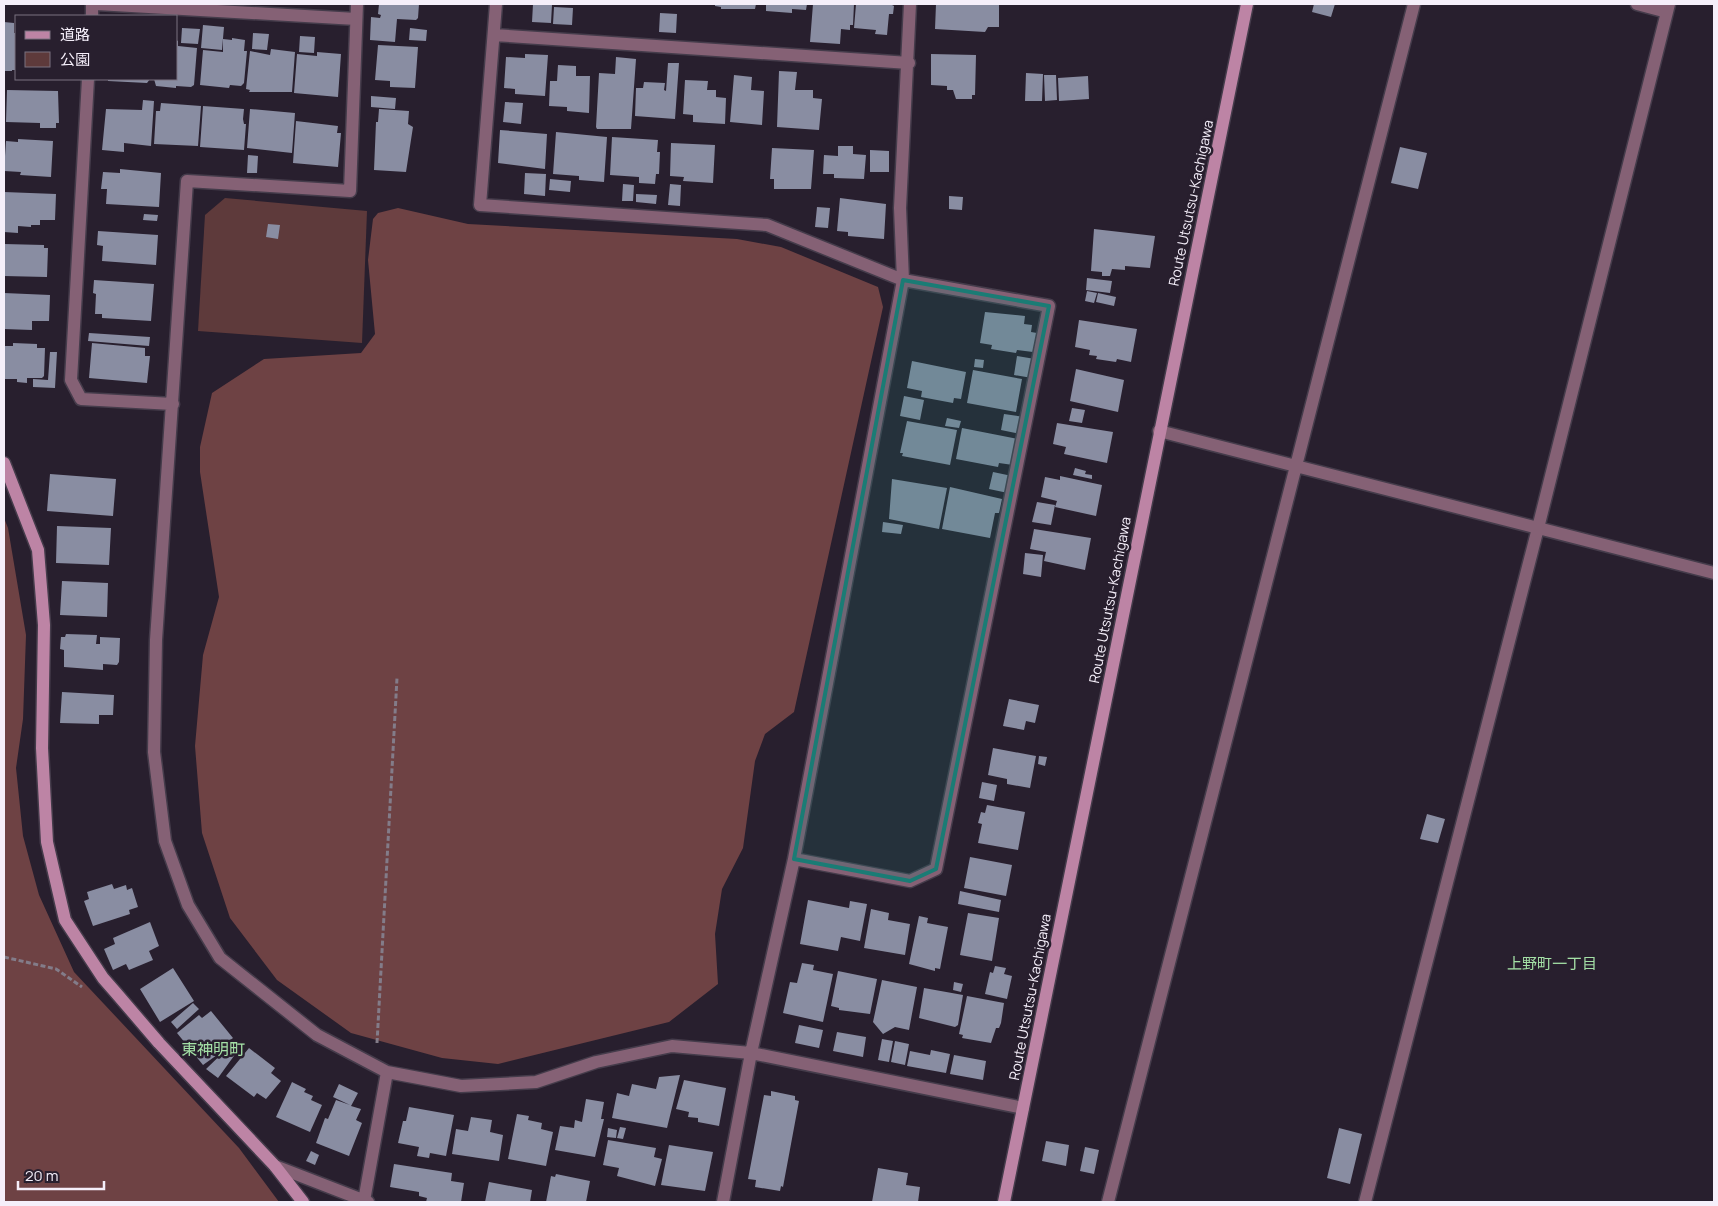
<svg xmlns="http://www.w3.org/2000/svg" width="1718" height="1206" font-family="Manrope,'Noto Sans JP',sans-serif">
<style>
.green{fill:#5e3a3b}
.forest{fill:#6e4244}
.building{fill:#898da2}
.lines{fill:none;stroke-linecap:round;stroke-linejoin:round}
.street-casing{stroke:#453c4b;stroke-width:15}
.secondary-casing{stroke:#453c4b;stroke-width:15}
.path{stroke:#837c89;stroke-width:3;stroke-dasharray:5 2.5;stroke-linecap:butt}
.street{stroke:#856175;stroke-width:12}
.secondary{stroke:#bd84a5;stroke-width:12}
.marked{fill:#1a7c75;fill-opacity:0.2;stroke:#1a7c75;stroke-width:4;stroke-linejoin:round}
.labels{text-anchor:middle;stroke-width:5;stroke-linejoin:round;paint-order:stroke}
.street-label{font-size:14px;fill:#f5effa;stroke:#281f2e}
.neighbourhood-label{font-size:15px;fill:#a4e0a6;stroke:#281f2e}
.quarter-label{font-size:16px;fill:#a4e0a6;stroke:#281f2e}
</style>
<rect width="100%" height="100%" fill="#281f2e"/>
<path class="green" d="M225,198L367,211L362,343L198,331L205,215Z"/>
<path class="forest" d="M398,208L468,224L737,239L781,247L878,287L883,307L794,712L765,734L755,761L743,848L722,889L715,934L718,984L669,1022L498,1064L442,1058L351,1033L277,980L230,918L202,833L195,746L203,655L219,597L200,472V447L212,393L264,359L361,353L375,334L368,260L373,219L378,213Z
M4,518L8,528L26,635L23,719L16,768L23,836L39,895L74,972L239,1148L279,1202H4Z"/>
<path class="building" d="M379,4H419L418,18L416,20L397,19L395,42L370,40L371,17L380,18L381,15L378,14Z
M533,4L552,5L551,23L532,22Z
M715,4H756L755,9H721V7L715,6Z
M766,4H807L806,10L792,9V13L766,11Z
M813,4H854L853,25H850V30L841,29L840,44L810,42Z
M856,4H890L894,6L893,14H889L887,35L875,34L876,30L854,28Z
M936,4H999V27H988L985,32L935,29Z
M1314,4H1335L1331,17L1312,12Z
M554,7L573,8L572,25L553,24Z
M660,13L677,14L676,33L659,32Z
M4,22L14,23V33H16V70H12V71H4Z
M203,25L224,27L222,50L201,48Z
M182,28L200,29L198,44L181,43Z
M410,28L427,30L426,41L409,40Z
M253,33L269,34L267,50L252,49Z
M300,36L315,37L314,53L299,52Z
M232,38L245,40L244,51H247L244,83L241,86L230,85L229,88L200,85L203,50L223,52V39L232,40Z
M176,40L178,41V46L197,48L194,85L191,87L176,86V88L156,86L154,79H176Z
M378,45L418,47L415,88L390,87V81L375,80Z
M271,49L295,52L292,92H249L250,90L246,89L250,51L270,55Z
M317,52L341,54L338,97L294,93L297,54L317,56Z
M525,54L548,55L545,96L515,94V89L504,88L506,57L525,58Z
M931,54L976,55L975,95H972V99H956L953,90H947V86L931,85Z
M616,57L636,59L631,129H597L596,127L599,73L615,74Z
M668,63H679L675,119L635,116L636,88H643L644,82L665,83L664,90L666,91Z
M558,65L576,66V76H590L589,113L567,111V107L549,106L550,81H557Z
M779,71L797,72L795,90H813V98L822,99L819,130L777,127Z
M1026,73L1043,74L1042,101H1025Z
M734,75L752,77L751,90L764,91L762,125L730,122Z
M1044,75H1056L1057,100L1045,101Z
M1088,76L1089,99L1059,101L1058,78Z
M108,79H150L147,83L108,81Z
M685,80L708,81L707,90H716V97L726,98L725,124L693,122V115L683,114Z
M7,90L58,91L59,123H56V128H40V123L6,122Z
M371,96L396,98L395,109L371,107Z
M143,100L154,101L151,146L124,143V152L102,150L106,109L142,110Z
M505,102L523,103L521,124L503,122Z
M161,103L201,106L198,146L154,144L156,111H160Z
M203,106L244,109L243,119L244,124H246L244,150L200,147Z
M250,109L295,113L292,153L247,148Z
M379,109L409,111L408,124L413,127L406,172L374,170L376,122H378Z
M296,121L338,126L337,133H341L338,167L293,163Z
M500,130L547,134L545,169L498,163Z
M556,132L607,137L604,182L579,180V176L553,174Z
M612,137L658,140L657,152H660L659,174H656L655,184L639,183V177L610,175Z
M18,139L53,141L51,177L20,175L21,172L4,171L6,141L18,142Z
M671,143L715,145L713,183L683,181L684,177L670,176Z
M838,146H853V154L866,155L864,179L834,178V174H823L824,155L838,156Z
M1400,147L1427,153L1418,189L1391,183Z
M772,148L814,150L811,189H774V179H770Z
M870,150L889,151V172H870Z
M248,155L258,156L257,173H247Z
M120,169L161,173L159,207L106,204L107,189H101L103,172L120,173Z
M525,173L546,174L545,196L524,194Z
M550,179L571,181L570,192L549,190Z
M623,184L634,185L633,201H622Z
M670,184L681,185L680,206L668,205Z
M4,192L56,194L55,220H40V225H31V227L18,226V233L4,232Z
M636,194L657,195L656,204L636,202Z
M949,196L963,197L962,210L949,209Z
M840,198L886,204L884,239L848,236V232L837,231Z
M817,207L830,208L828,228L815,227Z
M144,214L158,215L157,221L143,220Z
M268,224L280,225L278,239L266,237Z
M1094,229L1155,236L1150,268L1125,266V270L1112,269L1110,276H1102V272L1091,271Z
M98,231L158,235L156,265L102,261L103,246L97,245Z
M4,244L44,245V248H48L47,277L4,276Z
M1087,278L1112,281L1110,293L1086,290Z
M94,280L154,284L151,321L102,318V314H95L96,294L93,293Z
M1087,291L1097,293L1094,303L1085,301Z
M4,293L50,295L49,321H32V330L4,329Z
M1098,293L1116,297L1114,306L1096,302Z
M985,312L1025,316L1024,324L1032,325L1031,332L1037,333L1033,352L1017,350L1016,353L991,349L992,345L980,343Z
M1079,320L1137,329L1131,362L1117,359L1116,362L1096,359L1097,356L1089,355L1090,350L1075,347Z
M89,333L150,337L149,346L88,341Z
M13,343L37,344V348H45L44,376L42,378H27V383L17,382V379H4V346H13Z
M92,343L145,348V356H150L147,383L89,378Z
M50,352H57L55,388L33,387V379L48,380Z
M1017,356L1035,359L1032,378L1014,375Z
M975,359L984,360L983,368L974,367Z
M912,361L966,372L961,399L954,398L953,403L921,397L922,391L907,388Z
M1076,369L1124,380L1118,412L1070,401Z
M973,370L1022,379L1016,412L967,403Z
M904,396L924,400L920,420L900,416Z
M1072,408L1085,410L1082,423L1069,421Z
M1004,414L1024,417L1021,434L1001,430Z
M947,418L961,421L959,428L945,426Z
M907,421L957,430L950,465L902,456L903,453H900Z
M1057,423L1113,432L1107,463L1064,454L1066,447L1053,444Z
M962,428L1018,439L1013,465L999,463L998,467L956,459Z
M1075,468L1086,471L1085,474L1092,475V479L1073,475Z
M993,472L1012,476L1008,493L989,489Z
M50,474L116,479L113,516L47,511Z
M1060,476L1102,485L1096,516L1055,507L1057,501L1041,497L1045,477L1060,480Z
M892,479L947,488L939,529L889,519Z
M950,487L1002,499L999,513H995L990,538L942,529Z
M1037,502L1055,505L1051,525L1032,522Z
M883,522L903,525L901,534L882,532Z
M57,526L111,528L109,565L56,563Z
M1034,529L1091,538L1085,570L1044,561L1046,552L1030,549Z
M1025,553L1043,555L1041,577L1023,574Z
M62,581L108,583L107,617L60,615Z
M66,634L97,635L96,644H100V637L120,638L119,662L117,665L103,664V670L64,667V650L60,649L61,637H65Z
M62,692L114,695L113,715H99V724L60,723Z
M1009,699L1039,705L1035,723L1026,721L1024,730L1003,726Z
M993,748L1036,756L1030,788L1007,784V779L988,775Z
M1039,756L1047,757L1045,766L1038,764Z
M982,782L997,785L994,801L979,798Z
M987,805L1025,812L1018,850L978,843L982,824L978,823L981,812L985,813Z
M1427,814L1445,819L1438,843L1420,839Z
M970,857L1012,865L1006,896L964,888Z
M112,884L114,889L126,885L127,890L132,888L138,907L129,910L130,914L93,926L84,901L89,899L87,892Z
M960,891L1001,900L999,912L958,904Z
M808,900L849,908L850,901L867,904L860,941L841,937L838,951L800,944Z
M871,909L889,913L888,920L910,924L905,955L864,948Z
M968,913L999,918L992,961L960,955Z
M919,916L928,918L927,923L948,927L940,969L935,968V971L909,964Z
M150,922L159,946L149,951L153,960L129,970L126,964L113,970L104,949L115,944L113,938Z
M802,963L814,965L813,970L833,974L823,1022L783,1013L790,982L797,983Z
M995,966L1006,968L1004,974L1012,976L1007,999L985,994L990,972L993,973Z
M173,968L194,1001L160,1022L140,989Z
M838,971L877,979L870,1014L839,1010V1008L831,1006Z
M882,980L917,987L909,1030L895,1027L883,1034L873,1022Z
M954,982L963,984L961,992L953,990Z
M924,988L963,995L958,1025L955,1027L919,1018Z
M967,996L1004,1003L1001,1023L999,1028H996L991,1043L962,1038L963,1035L959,1034Z
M193,1003L199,1009L177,1029L171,1022Z
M211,1011L233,1038L229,1041L231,1045L203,1065L177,1033L199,1015L202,1018Z
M799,1025L823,1030L819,1048L795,1043Z
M837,1032L866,1037L863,1057L833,1051Z
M882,1039L893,1041L889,1062L878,1060Z
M895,1041L909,1044L905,1065L891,1062Z
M233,1043L239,1049L218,1078L206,1069Z
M249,1048L275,1068L271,1073L281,1081L266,1099L257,1093L254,1097L226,1076Z
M931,1050L950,1054L946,1073L907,1066L910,1051L930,1055Z
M954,1055L986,1061L983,1080L950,1074Z
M680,1075L667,1128L612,1118L617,1093L629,1096L632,1084L656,1089L659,1077Z
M684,1080L726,1088L719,1126L698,1122V1118L688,1117L689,1112L676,1109Z
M292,1082L306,1089L304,1092L313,1096L311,1100L322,1105L310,1132L276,1117Z
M339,1084L358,1093L351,1106L361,1109L356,1120L362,1123L349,1156L316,1143L325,1118L328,1119L336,1100L350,1105L333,1097Z
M771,1091L795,1096V1100L799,1101L783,1187L781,1186L780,1191L755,1187L756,1180L748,1179L764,1095L771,1096Z
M586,1099L604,1102L601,1119H604L595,1157L555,1150L560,1126L574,1128L575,1120L582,1122Z
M409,1107L454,1115L446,1156L430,1153L429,1158L417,1156L419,1147L398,1143L403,1121H406Z
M517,1114L529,1116L528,1120L542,1123L541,1129L553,1132L546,1166L508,1159Z
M471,1117L492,1120L490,1132L503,1135L499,1161L452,1154L456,1129L468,1131Z
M620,1127L626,1128L623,1139L617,1138Z
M608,1128L617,1130L616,1138L607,1137Z
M1339,1128L1362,1134L1350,1184L1327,1178Z
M608,1140L656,1148L654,1157L662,1159L655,1186L617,1176L619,1168L603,1165Z
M1046,1141L1069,1145L1066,1166L1042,1161Z
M669,1145L713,1152L705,1191L661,1185Z
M1085,1147L1099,1150L1094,1174L1080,1171Z
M311,1151L319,1155L315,1165L306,1161Z
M394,1164L452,1173L451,1181L464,1183L461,1202H426L427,1198L419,1196V1192L390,1187Z
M878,1168L908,1173L906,1185L920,1187L918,1202H872Z
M556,1174L590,1181L586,1202H546L551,1176L555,1177Z
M489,1182L532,1190L530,1202H485Z"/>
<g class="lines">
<defs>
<path id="street" d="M97,4L356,19
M357,4L350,191L187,181L156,640L154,752L165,841L188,905L220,958L317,1035L387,1072L461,1086L536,1082L596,1062L672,1046L751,1053L1023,1108
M496,4L480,205L767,225L903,280L1049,306L936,869L910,881L794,859
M1637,4L1667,12
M92,16V4
M494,35L909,63
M88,79L71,380L81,399L173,404
M1159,431L1714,573
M275,1166L368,1202
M364,1201L387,1072
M723,1202L751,1053L794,859L903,280L900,208L910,4
M1108,1202L1414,4
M1365,1202L1538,528L1669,4"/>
<path id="secondary" d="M4,463L38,550L44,625L42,748L47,842L65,920L103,978L117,994L159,1043L275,1166L303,1202
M1004,1202L1247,4"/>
</defs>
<use href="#street" class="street-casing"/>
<use href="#secondary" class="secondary-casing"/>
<path class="path" d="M4,957L56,969L82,987
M377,1043L397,678"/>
<use href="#street" class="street"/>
<use href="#secondary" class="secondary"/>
</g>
<path class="marked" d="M903,280L1049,306L936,869L910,881L794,859Z"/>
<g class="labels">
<g class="street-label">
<text transform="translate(1191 203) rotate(-78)" y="5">Route Utsutsu-Kachigawa</text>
<text transform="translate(1110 600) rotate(-79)" y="5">Route Utsutsu-Kachigawa</text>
<text transform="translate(1030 997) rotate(-79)" y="5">Route Utsutsu-Kachigawa</text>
</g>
<g class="neighbourhood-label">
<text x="1552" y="969">上野町一丁目</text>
</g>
<g class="quarter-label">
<text x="213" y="1055">東神明町</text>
</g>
</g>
<rect width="1718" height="1206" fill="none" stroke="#f5effa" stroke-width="10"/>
<rect x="15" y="15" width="162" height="65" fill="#281f2e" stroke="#7a7280"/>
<rect x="25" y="31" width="25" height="8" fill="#bd84a5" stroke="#7a7280"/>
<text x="60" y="40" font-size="15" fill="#f5effa">道路</text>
<rect x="25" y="52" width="25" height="15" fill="#5e3a3b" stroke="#7a7280"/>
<text x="60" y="65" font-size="15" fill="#f5effa">公園</text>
<path d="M18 1181v8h86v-8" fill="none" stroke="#f5effa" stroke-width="2.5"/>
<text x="25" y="1181" font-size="15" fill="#f5effa" stroke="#281f2e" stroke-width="4" paint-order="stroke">20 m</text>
</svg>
